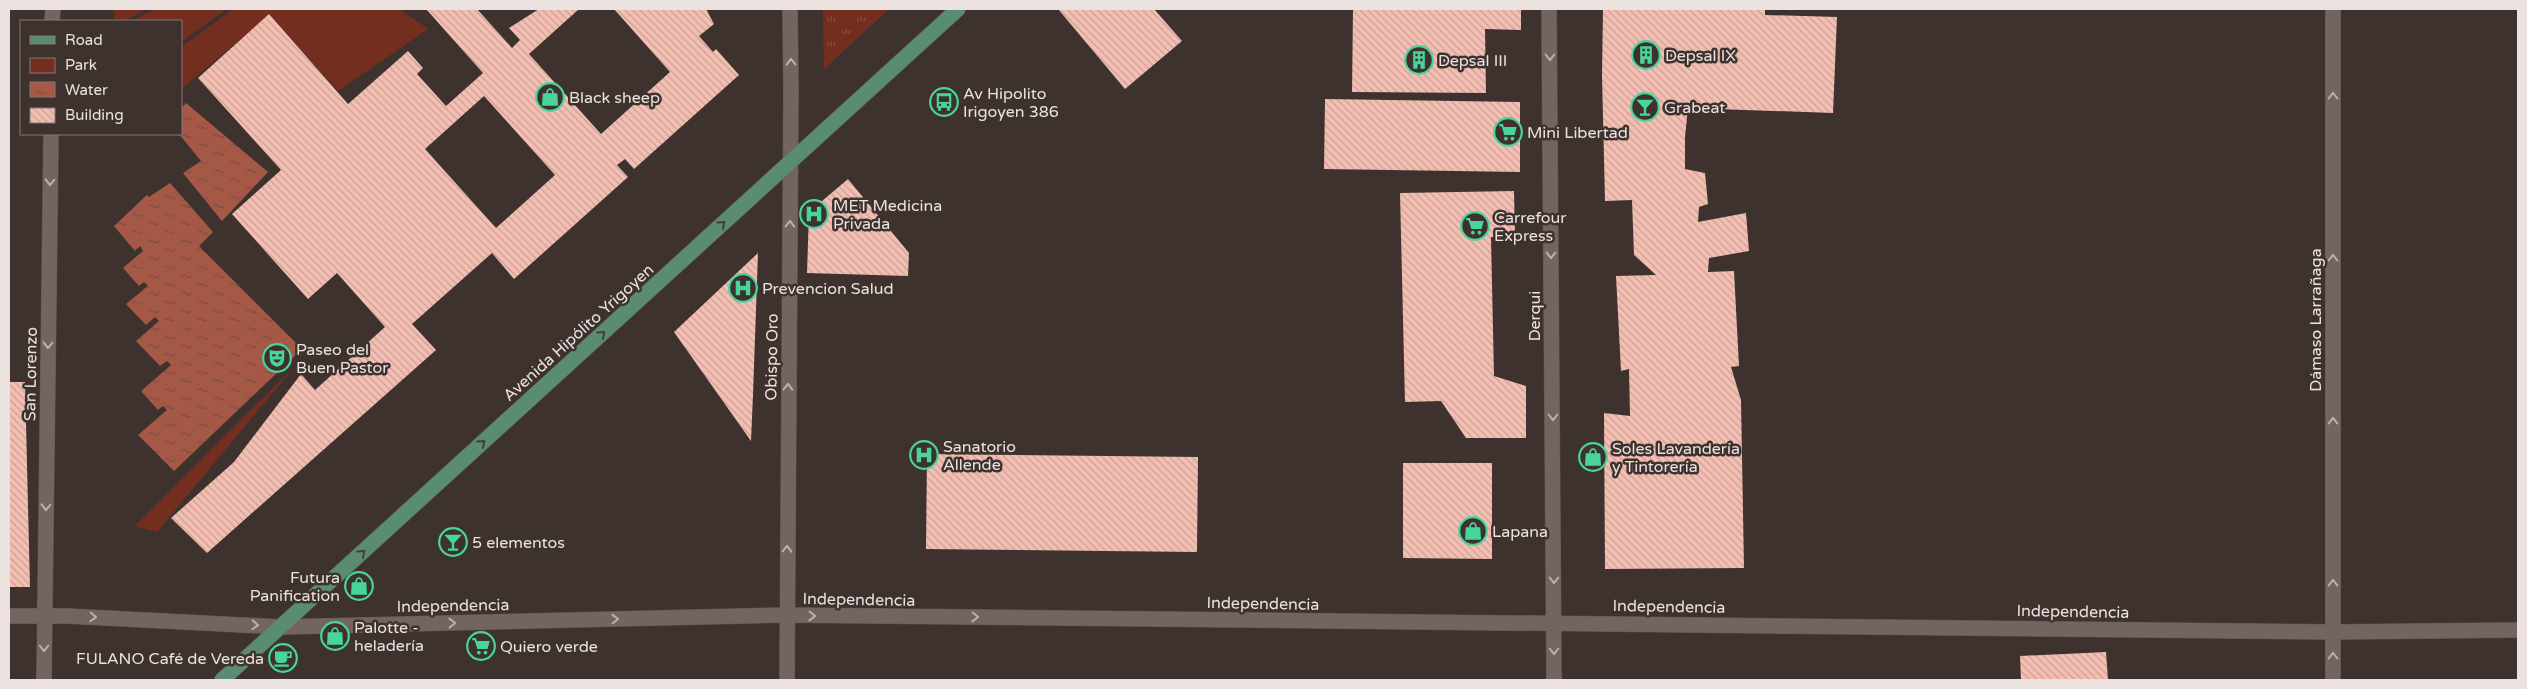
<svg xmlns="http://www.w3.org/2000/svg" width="2527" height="689" font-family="'Varela Round',sans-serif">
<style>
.green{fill:#742e20}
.park{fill:url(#park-tufts)}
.water{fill:url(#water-ripples)}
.building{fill:url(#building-back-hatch);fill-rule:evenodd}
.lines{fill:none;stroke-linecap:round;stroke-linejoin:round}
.minor-casing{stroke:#5c514f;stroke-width:16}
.primary-casing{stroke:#5c514f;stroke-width:16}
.minor{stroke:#736461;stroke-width:15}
.primary{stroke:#5a8c74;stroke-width:15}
.oneway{stroke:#bbb0ad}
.oneway2{stroke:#424039}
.labels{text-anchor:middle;stroke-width:5;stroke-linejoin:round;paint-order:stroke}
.poi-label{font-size:16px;fill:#ebe2e0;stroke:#3e322f;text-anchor:start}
.street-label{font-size:16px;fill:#ebe2e0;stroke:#3e322f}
</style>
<defs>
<pattern id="park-tufts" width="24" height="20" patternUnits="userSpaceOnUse" patternTransform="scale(1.25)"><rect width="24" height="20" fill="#742e20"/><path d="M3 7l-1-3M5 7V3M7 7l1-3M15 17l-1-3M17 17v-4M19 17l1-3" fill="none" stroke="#884c40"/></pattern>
<pattern id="water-ripples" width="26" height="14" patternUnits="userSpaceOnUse" patternTransform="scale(1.25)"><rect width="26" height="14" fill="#a65847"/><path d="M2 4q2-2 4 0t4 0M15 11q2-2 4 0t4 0" fill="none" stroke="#764e45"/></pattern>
<pattern id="building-back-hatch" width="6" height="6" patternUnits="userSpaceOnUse" patternTransform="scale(1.25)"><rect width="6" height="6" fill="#f4beb2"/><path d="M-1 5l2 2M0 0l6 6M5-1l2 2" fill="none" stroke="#c8a096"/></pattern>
</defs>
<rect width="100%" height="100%" fill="#3e322f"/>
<path class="green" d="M113,9H147L123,21H115Z
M155,9H227L181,42V21H131Z
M233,9H399L428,29L338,91L269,15L181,89V47Z
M294,367L157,532L135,526Z"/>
<path class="park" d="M823,9H889L824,69Z"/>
<path class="water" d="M186,103L268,172L222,221L183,173L201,161L179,134H181V108Z
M170,183L213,232L199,246L302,349L174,471L138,435L167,410L163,406L158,410L141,391L171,365L167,361L160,366L136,341L159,321L155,317L146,325L126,304L148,286L144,282L139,286L123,268L143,251L140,246L135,251L114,226L147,195L149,197Z"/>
<path class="building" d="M426,9H477L512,48L520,40L509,28L539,9H579L529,54L601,134L670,72L614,9H706L714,24L699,36L713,52L716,49L739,75L634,169L625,159L617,165L628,177L514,279L492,253L412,324L436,350L207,553L171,518L234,462L301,374L315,390L385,327L337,273L308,299L232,214L281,170L198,78L269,14L348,104L408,51L423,68L417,74L446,106L483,73ZM484,96L555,175L496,228L425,149Z
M1058,9H1154L1182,41L1125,89Z
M1353,9H1521V30L1485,29L1486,93L1352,92Z
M1603,9H1765V15L1837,17L1833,113L1688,108L1685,137V169L1705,173L1708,204L1699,207L1698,222L1746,213L1749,251L1709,258L1708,272L1734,271L1739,366L1731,367L1741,400L1744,568L1605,569L1604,413L1630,416L1629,369L1621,371L1616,276L1656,275L1634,255L1632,200L1605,201L1602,75Z
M1325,99L1520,102V172L1324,169Z
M848,179L909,253L908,276L807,273L809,212Z
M1514,191L1515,237H1491L1494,376L1526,386V438H1466L1441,401L1405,402L1400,193Z
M758,253L753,395L751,441L674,332Z
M9,382H25L30,587H9Z
M927,454L1198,457L1197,552L926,549Z
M1403,463H1492V559L1403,558Z
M2106,652L2108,680H2021L2020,656Z"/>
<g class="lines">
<defs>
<path id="minor" d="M1549,9L1554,680
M52,21L53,9
M9,616H67L281,627L786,615L2333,632L2518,630
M44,680L51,134
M787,680L791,89L790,9
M2333,680V9"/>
<path id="primary" d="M222,680L958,9"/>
</defs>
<use href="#minor" class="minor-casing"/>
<use href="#primary" class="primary-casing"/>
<use href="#minor" class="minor"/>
<use href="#primary" class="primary"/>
</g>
<defs><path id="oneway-chevron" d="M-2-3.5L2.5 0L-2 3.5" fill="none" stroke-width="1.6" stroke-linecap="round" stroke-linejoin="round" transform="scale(1.25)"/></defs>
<g class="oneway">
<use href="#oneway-chevron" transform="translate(1550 57) rotate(90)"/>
<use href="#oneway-chevron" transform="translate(791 62) rotate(-91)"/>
<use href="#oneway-chevron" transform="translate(2333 96) rotate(-90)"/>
<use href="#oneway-chevron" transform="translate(50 182) rotate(91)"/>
<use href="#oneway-chevron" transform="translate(790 224) rotate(-89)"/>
<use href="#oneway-chevron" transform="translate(1551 255) rotate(90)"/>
<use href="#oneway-chevron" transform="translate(2333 258) rotate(-90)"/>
<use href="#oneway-chevron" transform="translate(48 345) rotate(91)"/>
<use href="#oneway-chevron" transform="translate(788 387) rotate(-89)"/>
<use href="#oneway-chevron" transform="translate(1553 417) rotate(90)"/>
<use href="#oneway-chevron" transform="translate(2333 421) rotate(-90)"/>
<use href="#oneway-chevron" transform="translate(46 507) rotate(91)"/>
<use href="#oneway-chevron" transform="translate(787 549) rotate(-89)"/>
<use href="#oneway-chevron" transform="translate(1554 580) rotate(90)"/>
<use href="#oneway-chevron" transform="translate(2333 583) rotate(-90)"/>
<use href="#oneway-chevron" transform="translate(812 616) rotate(1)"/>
<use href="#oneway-chevron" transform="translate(93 617) rotate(3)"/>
<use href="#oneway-chevron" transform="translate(975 617) rotate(1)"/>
<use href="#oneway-chevron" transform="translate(615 619) rotate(-1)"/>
<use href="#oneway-chevron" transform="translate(452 623) rotate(-1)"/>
<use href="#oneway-chevron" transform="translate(255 625) rotate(3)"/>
<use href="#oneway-chevron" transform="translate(44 648) rotate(90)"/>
<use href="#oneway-chevron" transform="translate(1554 651) rotate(90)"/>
<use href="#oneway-chevron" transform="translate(2333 656) rotate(-90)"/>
</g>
<g class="oneway2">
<use href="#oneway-chevron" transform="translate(722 224) rotate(-42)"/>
<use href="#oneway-chevron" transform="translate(602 334) rotate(-42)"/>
<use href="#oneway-chevron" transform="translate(482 443) rotate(-42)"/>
<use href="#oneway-chevron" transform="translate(362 553) rotate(-42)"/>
</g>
<defs>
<symbol id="building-ring" viewBox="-11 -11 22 22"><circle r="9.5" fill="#3e322f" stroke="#48d49d" stroke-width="1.5"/><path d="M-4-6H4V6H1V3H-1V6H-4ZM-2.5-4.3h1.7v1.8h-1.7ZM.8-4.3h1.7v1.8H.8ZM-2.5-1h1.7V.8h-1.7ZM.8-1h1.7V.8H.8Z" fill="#48d49d"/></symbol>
<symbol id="shop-ring" viewBox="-11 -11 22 22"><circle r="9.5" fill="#3e322f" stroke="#48d49d" stroke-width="1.5"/><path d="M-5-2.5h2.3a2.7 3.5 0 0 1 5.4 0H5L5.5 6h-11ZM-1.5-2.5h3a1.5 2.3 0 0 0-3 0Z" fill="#48d49d"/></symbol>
<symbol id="bus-ring" viewBox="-11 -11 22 22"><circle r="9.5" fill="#3e322f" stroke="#48d49d" stroke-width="1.5"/><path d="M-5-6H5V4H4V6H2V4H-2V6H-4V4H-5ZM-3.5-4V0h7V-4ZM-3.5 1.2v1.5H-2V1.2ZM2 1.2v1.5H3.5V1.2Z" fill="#48d49d"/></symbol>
<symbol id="bar-ring" viewBox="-11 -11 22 22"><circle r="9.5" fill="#3e322f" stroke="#48d49d" stroke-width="1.5"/><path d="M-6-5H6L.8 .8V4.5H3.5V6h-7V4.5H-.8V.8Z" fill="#48d49d"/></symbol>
<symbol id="supermarket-ring" viewBox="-11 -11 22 22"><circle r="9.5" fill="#3e322f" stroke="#48d49d" stroke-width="1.5"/><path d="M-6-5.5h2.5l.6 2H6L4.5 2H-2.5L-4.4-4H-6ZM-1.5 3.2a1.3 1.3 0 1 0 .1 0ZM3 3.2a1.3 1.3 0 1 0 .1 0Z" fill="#48d49d"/></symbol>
<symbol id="hospital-ring" viewBox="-11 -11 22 22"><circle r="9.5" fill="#3e322f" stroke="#48d49d" stroke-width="1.5"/><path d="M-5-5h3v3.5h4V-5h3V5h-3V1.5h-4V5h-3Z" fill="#48d49d"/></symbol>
<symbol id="theatre-ring" viewBox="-11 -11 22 22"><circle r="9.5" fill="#3e322f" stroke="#48d49d" stroke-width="1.5"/><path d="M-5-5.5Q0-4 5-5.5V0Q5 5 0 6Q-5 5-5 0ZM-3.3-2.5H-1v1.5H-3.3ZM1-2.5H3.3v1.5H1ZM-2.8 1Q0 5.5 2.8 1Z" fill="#48d49d"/></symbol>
<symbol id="cafe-ring" viewBox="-11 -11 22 22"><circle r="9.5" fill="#3e322f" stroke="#48d49d" stroke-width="1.5"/><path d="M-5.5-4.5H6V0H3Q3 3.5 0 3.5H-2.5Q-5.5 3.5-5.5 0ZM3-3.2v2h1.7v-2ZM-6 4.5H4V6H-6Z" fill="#48d49d"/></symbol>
</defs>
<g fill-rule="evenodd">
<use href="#building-ring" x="1630" y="39" width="32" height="32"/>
<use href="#building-ring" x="1403" y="44" width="32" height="32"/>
<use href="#shop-ring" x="534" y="81" width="32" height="32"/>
<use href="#bus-ring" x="928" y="86" width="32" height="32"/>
<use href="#bar-ring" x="1629" y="91" width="32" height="32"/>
<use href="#supermarket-ring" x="1492" y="116" width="32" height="32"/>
<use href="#hospital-ring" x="798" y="198" width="32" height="32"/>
<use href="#supermarket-ring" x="1459" y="210" width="32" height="32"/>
<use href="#hospital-ring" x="727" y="272" width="32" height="32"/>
<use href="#theatre-ring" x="261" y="342" width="32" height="32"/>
<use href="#hospital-ring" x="908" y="439" width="32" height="32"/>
<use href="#shop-ring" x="1577" y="441" width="32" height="32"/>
<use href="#shop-ring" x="1457" y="515" width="32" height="32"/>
<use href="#bar-ring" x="437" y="526" width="32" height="32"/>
<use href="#shop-ring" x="343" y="570" width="32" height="32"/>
<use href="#shop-ring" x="319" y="620" width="32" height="32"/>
<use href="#supermarket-ring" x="465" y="630" width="32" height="32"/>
<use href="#cafe-ring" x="267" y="642" width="32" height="32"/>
</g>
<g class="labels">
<g class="poi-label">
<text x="1665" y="61">Depsal IX</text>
<text x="1438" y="66">Depsal III</text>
<text x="963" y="99">Av Hipolito<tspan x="963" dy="18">Irigoyen 386</tspan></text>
<text x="569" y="103">Black sheep</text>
<text x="1664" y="113">Grabeat</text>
<text x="1527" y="138">Mini Libertad</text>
<text x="833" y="211">MET Medicina<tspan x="833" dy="18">Privada</tspan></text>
<text x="1494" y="223">Carrefour<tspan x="1494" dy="18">Express</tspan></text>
<text x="762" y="294">Prevencion Salud</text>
<text x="296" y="355">Paseo del<tspan x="296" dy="18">Buen Pastor</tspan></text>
<text x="943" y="452">Sanatorio<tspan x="943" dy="18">Allende</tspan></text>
<text x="1612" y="454">Soles Lavandería<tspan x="1612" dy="18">y Tintorería</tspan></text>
<text x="1492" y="537">Lapana</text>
<text x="472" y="548">5 elementos</text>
<text x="340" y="583" text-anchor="end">Futura<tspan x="340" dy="18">Panification</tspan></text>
<text x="354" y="633">Palotte -<tspan x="354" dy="18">heladería</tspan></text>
<text x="500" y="652">Quiero verde</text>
<text x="264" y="664" text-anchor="end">FULANO Café de Vereda</text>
</g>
<g class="street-label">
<text transform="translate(1534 316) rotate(-90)" y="6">Derqui</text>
<text transform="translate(2315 320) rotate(-90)" y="6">Dámaso Larrañaga</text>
<text transform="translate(578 332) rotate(-42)" y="6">Avenida Hipólito Yrigoyen</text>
<text transform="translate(771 357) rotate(-89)" y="6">Obispo Oro</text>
<text transform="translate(30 374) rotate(-89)" y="6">San Lorenzo</text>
<text transform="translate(859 599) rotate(1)" y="6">Independencia</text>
<text transform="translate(1263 603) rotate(1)" y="6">Independencia</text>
<text transform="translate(453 605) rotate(-1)" y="6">Independencia</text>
<text transform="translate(1669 606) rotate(1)" y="6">Independencia</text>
<text transform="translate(2073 611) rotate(1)" y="6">Independencia</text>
</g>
</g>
<rect width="2527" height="689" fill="none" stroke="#ebe2e0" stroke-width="20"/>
<rect x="20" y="20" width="162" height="115" fill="#3e322f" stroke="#837876"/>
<rect x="30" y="36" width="25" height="8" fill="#5a8c74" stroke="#837876"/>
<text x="65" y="45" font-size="15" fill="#ebe2e0">Road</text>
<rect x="30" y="58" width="25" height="15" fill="#742e20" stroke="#837876"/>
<text x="65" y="70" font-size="15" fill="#ebe2e0">Park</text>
<rect x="30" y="82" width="25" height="15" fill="url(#water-ripples)" stroke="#837876"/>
<text x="65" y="95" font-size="15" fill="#ebe2e0">Water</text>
<rect x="30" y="108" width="25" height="15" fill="url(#building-back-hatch)" stroke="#837876"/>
<text x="65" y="120" font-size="15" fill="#ebe2e0">Building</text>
</svg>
